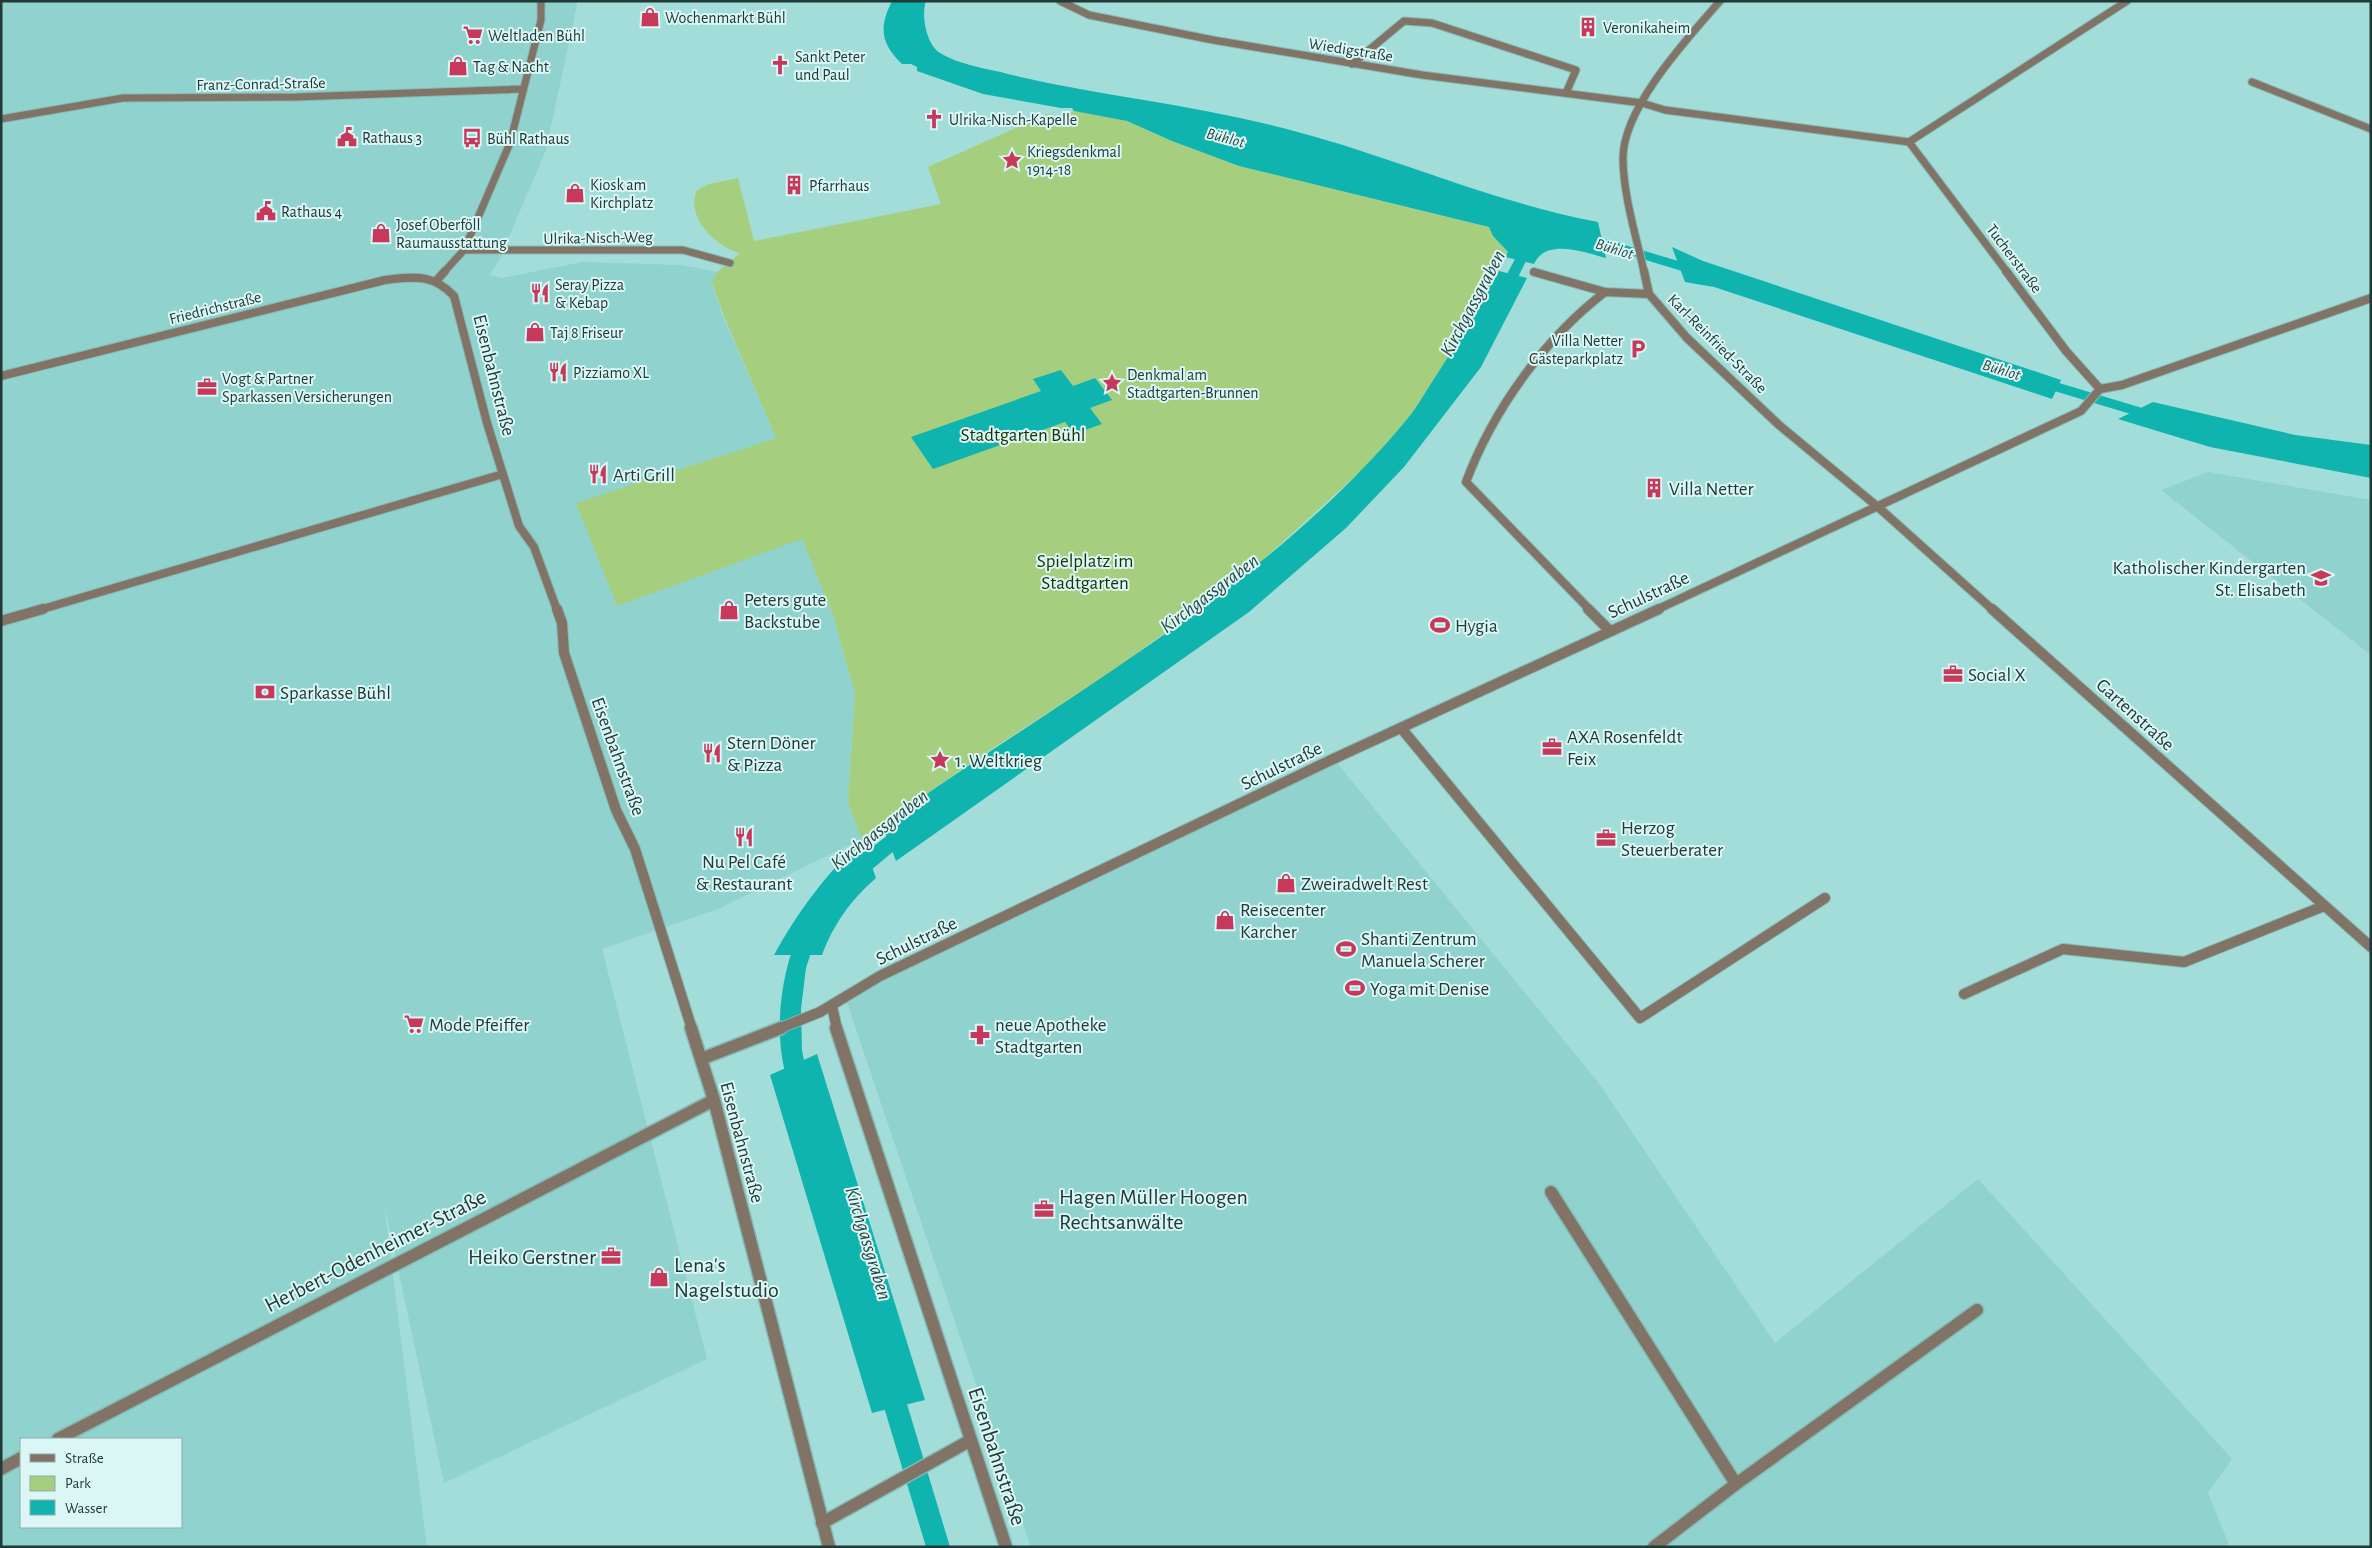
<svg xmlns="http://www.w3.org/2000/svg" width="2372" height="1548" font-family="'Alegreya Sans',sans-serif">
<style>
.built{fill:#8fd2ce;fill-rule:evenodd}
.green{fill:#a5cf7f}
.water{fill:#10b4af}
.lines{fill:none;stroke-linecap:round;stroke-linejoin:round}
.stream{fill:#10b4af;fill-rule:evenodd}
.lane-far3-casing{stroke:#86b9b5;stroke-width:9}
.lane-far2-casing{stroke:#86b9b5;stroke-width:10}
.lane-far1-casing{stroke:#86b9b5;stroke-width:12}
.lane-casing{stroke:#86b9b5;stroke-width:15}
.street-far3-casing{stroke:#86b9b5;stroke-width:9}
.street-far2-casing{stroke:#86b9b5;stroke-width:10}
.street-far1-casing{stroke:#86b9b5;stroke-width:12}
.street-casing{stroke:#86b9b5;stroke-width:15}
.lane-far3{stroke:#817466;stroke-width:7}
.lane-far2{stroke:#817466;stroke-width:8}
.lane-far1{stroke:#817466;stroke-width:10}
.lane{stroke:#817466;stroke-width:12}
.street-far3{stroke:#817466;stroke-width:7}
.street-far2{stroke:#817466;stroke-width:8}
.street-far1{stroke:#817466;stroke-width:10}
.street{stroke:#817466;stroke-width:12}
.labels{text-anchor:middle;stroke-width:4;stroke-linejoin:round;paint-order:stroke}
.far-poi-label{font-size:16px;fill:#213937;stroke:#dbf7f5;text-anchor:start}
.far-street-label{font-size:16px;fill:#213937;stroke:#dbf7f5}
.far-water-label{font-size:16px;font-style:italic;fill:#284644;stroke:#dbf7f5}
.street-label{font-size:19px;fill:#213937;stroke:#dbf7f5}
.park-label{font-size:19px;fill:#1d3004;stroke:#dbf7f5}
.poi-label{font-size:19px;fill:#213937;stroke:#dbf7f5;text-anchor:start}
.water-label{font-size:20px;font-style:italic;fill:#284644;stroke:#dbf7f5}
.near-poi-label{font-size:22px;fill:#213937;stroke:#dbf7f5;text-anchor:start}
.near-street-label{font-size:22px;fill:#213937;stroke:#dbf7f5}
</style>
<rect width="100%" height="100%" fill="#a3ddd9"/>
<path class="built" d="M1,1H576L577,5L546,150L505,246V251L490,275L502,278L582,262L682,265L717,272L712,283L722,314L776,438L577,503L617,605L802,538L833,615L855,694L848,803L862,839L718,909L602,949L707,1359L444,1483L384,1203L427,1547H1ZM21,1439H181V1527H21Z
M2208,472L2371,500V655L2161,490Z
M1333,758L1598,1082L1775,1343L1978,1179L2232,1459L2208,1493L2230,1547H1031L844,994Z"/>
<path class="green" d="M1074,111L1127,121L1172,141L1239,166L1489,227L1493,236L1508,253L1466,331L1410,416L1363,469L1255,567L1118,667L975,760L862,839L848,803L855,694L833,615L802,539L617,606L576,503L776,438L723,314L712,282L717,272L740,253C715,247 685,216 697,190L709,184L738,178L754,241L941,204L928,167L1047,114L1058,116Z"/>
<path class="water" d="M892,1H926C921,15 926,44 940,53C959,65 986,68 1008,74C1099,96 1192,104 1283,128C1390,155 1487,201 1598,222L1606,258C1586,253 1546,237 1534,264L1505,257L1508,252L1493,236L1489,227L1239,166L1172,141L1127,121L1074,111L1072,108H1061L983,94L917,71V67L911,64H902C880,43 879,27 892,1Z
M1672,247L1703,261L2061,380L2052,399L1714,287L1685,282Z
M1499,271L1527,278L1481,367L1404,467L1346,528L1249,612L896,861L882,825C1062,697 1265,591 1408,418C1418,406 1425,392 1434,379C1457,344 1478,308 1499,271Z
M1061,370L1073,386L1095,378L1112,400L1090,408L1102,424L1074,434L1065,422L933,469L911,437L1041,391L1033,379Z
M2153,402L2295,435L2371,445V478L2210,447L2118,419Z
M862,839L876,878C851,900 834,923 822,955H774C799,910 825,876 862,839Z
M817,1054L925,1400L872,1413L770,1075Z"/>
<g class="lines">
<path class="stream" d="M1581,232L1705,269L1706,272L1700,276L1695,275L1577,239L1575,236Z
M1528,235L1534,239L1527,259L1508,298H1498L1496,295L1515,259L1522,239Z
M2036,376L2162,414L2164,417L2157,422L2031,384L2029,381L2031,378Z
M907,822L913,825L916,830L913,835L858,881L851,883L844,881L842,875L844,869L901,825Z
M808,926L815,928L817,934L806,968L801,1009L802,1050L809,1086L806,1093L799,1096L792,1093C771,1044 779,975 801,928Z
M889,1372L897,1376L901,1384L950,1547H926L877,1384L881,1376Z"/>
<defs>
<path id="lane-far3" d="M1352,64L1404,21L1432,23L1576,70L1566,93
M2252,82L2371,129
M464,250H683L730,263"/>
<path id="lane-far2" d="M1534,272L1605,292L1649,294
M39,610L503,474
M1590,610L1466,482C1493,410 1544,339 1605,292"/>
<path id="lane-far1" d="M1588,609L1610,631
M1,621L43,609
M1402,729L1640,1018L1825,898
M1964,994L2063,949L2184,962L2324,906
M832,1006L837,1029"/>
<path id="lane" d="M836,1028L1006,1547
M1551,1192L1736,1484L1654,1547
M1736,1484L1977,1310
M822,1523L971,1440"/>
<path id="street-far3" d="M1060,1L1089,15L1213,40L1422,75L1642,103L1665,110L1909,142
M1,119L123,98L296,97L523,89
M444,272L464,250L510,143L541,20V1
M1644,272C1636,235 1623,195 1623,157C1624,106 1688,38 1720,1
M2007,272L1909,142L2127,1"/>
<path id="street-far2" d="M1644,271L1649,294L1687,338L1779,425L1878,507L1993,610
M2006,271L2066,351L2100,389
M437,280L445,271
M1,376L385,280C414,277 432,273 454,296L487,423L519,526L534,547L557,610
M1656,610L2081,411L2100,389L2122,385L2371,298"/>
<path id="street-far1" d="M557,609L562,623L564,653L616,810L635,849L692,1029
M1992,609L2371,947
M778,1029L820,1012L880,976L1331,760L1659,609"/>
<path id="street" d="M691,1028L714,1100L829,1547
M701,1059L781,1028
M58,1439L714,1100
M1,1469L21,1458"/>
</defs>
<use href="#lane-far3" class="lane-far3-casing"/>
<use href="#lane-far2" class="lane-far2-casing"/>
<use href="#lane-far1" class="lane-far1-casing"/>
<use href="#lane" class="lane-casing"/>
<use href="#street-far3" class="street-far3-casing"/>
<use href="#street-far2" class="street-far2-casing"/>
<use href="#street-far1" class="street-far1-casing"/>
<use href="#street" class="street-casing"/>
<use href="#lane-far3" class="lane-far3"/>
<use href="#lane-far2" class="lane-far2"/>
<use href="#lane-far1" class="lane-far1"/>
<use href="#lane" class="lane"/>
<use href="#street-far3" class="street-far3"/>
<use href="#street-far2" class="street-far2"/>
<use href="#street-far1" class="street-far1"/>
<use href="#street" class="street"/>
</g>
<defs>
<symbol id="shop-bare" viewBox="-9 -9 18 18"><path d="M-5-2.5h2.3a2.7 3.5 0 0 1 5.4 0H5L5.5 6h-11ZM-1.5-2.5h3a1.5 2.3 0 0 0-3 0Z" fill="#c7385b" stroke="#dbf7f5" stroke-width="2.5" paint-order="stroke"/></symbol>
<symbol id="building-bare" viewBox="-9 -9 18 18"><path d="M-4-6H4V6H1V3H-1V6H-4ZM-2.5-4.3h1.7v1.8h-1.7ZM.8-4.3h1.7v1.8H.8ZM-2.5-1h1.7V.8h-1.7ZM.8-1h1.7V.8H.8Z" fill="#c7385b" stroke="#dbf7f5" stroke-width="2.5" paint-order="stroke"/></symbol>
<symbol id="supermarket-bare" viewBox="-9 -9 18 18"><path d="M-6-5.5h2.5l.6 2H6L4.5 2H-2.5L-4.4-4H-6ZM-1.5 3.2a1.3 1.3 0 1 0 .1 0ZM3 3.2a1.3 1.3 0 1 0 .1 0Z" fill="#c7385b" stroke="#dbf7f5" stroke-width="2.5" paint-order="stroke"/></symbol>
<symbol id="church-bare" viewBox="-9 -9 18 18"><path d="M-1.2-6h2.4v3.5h3.3v2.4h-3.3V6h-2.4V-.1h-3.3v-2.4h3.3Z" fill="#c7385b" stroke="#dbf7f5" stroke-width="2.5" paint-order="stroke"/></symbol>
<symbol id="civic-bare" viewBox="-9 -9 18 18"><path d="M-.6-6.5H3V-4.5H.6V-3L4-1V1h2V6H-6V1h2V-1L-.6-3ZM-1.2 2.5V6h2.4V2.5Z" fill="#c7385b" stroke="#dbf7f5" stroke-width="2.5" paint-order="stroke"/></symbol>
<symbol id="bus-bare" viewBox="-9 -9 18 18"><path d="M-5-6H5V4H4V6H2V4H-2V6H-4V4H-5ZM-3.5-4V0h7V-4ZM-3.5 1.2v1.5H-2V1.2ZM2 1.2v1.5H3.5V1.2Z" fill="#c7385b" stroke="#dbf7f5" stroke-width="2.5" paint-order="stroke"/></symbol>
<symbol id="sight-bare" viewBox="-9 -9 18 18"><path d="M0-6L1.8-2.2L6-1.7L2.9 1.2L3.7 5.4L0 3.3L-3.7 5.4L-2.9 1.2L-6-1.7L-1.8-2.2Z" fill="#c7385b" stroke="#dbf7f5" stroke-width="2.5" paint-order="stroke"/></symbol>
<symbol id="restaurant-bare" viewBox="-9 -9 18 18"><path d="M-5-6h1v4h1v-4h1v4h1v-4h1v5L-1.5 .5V6h-2V.5L-5-1ZM5-6V6H3V1.5H1.5Q1.5-4 5-6Z" fill="#c7385b" stroke="#dbf7f5" stroke-width="2.5" paint-order="stroke"/></symbol>
<symbol id="parking-bare" viewBox="-9 -9 18 18"><path d="M-3.5-5.5H1a3.5 3.5 0 0 1 0 7H-1V5.5H-3.5ZM-1-3.4V-.6H.8a1.4 1.4 0 0 0 0-2.8Z" fill="#c7385b" stroke="#dbf7f5" stroke-width="2.5" paint-order="stroke"/></symbol>
<symbol id="office-bare" viewBox="-9 -9 18 18"><path d="M-6-3h4V-5.5h4V-3h4V5H-6ZM-1-4.5V-3h2v-1.5ZM-6 0V1H6V0Z" fill="#c7385b" stroke="#dbf7f5" stroke-width="2.5" paint-order="stroke"/></symbol>
<symbol id="school-bare" viewBox="-9 -9 18 18"><path d="M0-5L7-2L0 1L-7-2ZM-4 1L0 2.5L4 1V4Q0 6-4 4Z" fill="#c7385b" stroke="#dbf7f5" stroke-width="2.5" paint-order="stroke"/></symbol>
<symbol id="stadium-bare" viewBox="-9 -9 18 18"><path d="M0-5a6.5 5 0 1 0 0 10a6.5 5 0 1 0 0-10ZM-3.5-1.8h7v3.6h-7Z" fill="#c7385b" stroke="#dbf7f5" stroke-width="2.5" paint-order="stroke"/></symbol>
<symbol id="bank-bare" viewBox="-9 -9 18 18"><path d="M-6-4H6V4H-6ZM0-2.3a2.3 2.3 0 1 0 0 4.6a2.3 2.3 0 1 0 0-4.6Z" fill="#c7385b" stroke="#dbf7f5" stroke-width="2.5" paint-order="stroke"/></symbol>
<symbol id="pharmacy-bare" viewBox="-9 -9 18 18"><path d="M-2-6h4v4h4v4h-4v4h-4v-4h-4v-4h4Z" fill="#c7385b" stroke="#dbf7f5" stroke-width="2.5" paint-order="stroke"/></symbol>
</defs>
<g fill-rule="evenodd">
<use href="#shop-bare" x="636" y="3" width="28" height="28"/>
<use href="#building-bare" x="1574" y="13" width="28" height="28"/>
<use href="#supermarket-bare" x="459" y="21" width="28" height="28"/>
<use href="#church-bare" x="766" y="51" width="28" height="28"/>
<use href="#shop-bare" x="444" y="52" width="28" height="28"/>
<use href="#church-bare" x="920" y="105" width="28" height="28"/>
<use href="#civic-bare" x="333" y="123" width="28" height="28"/>
<use href="#bus-bare" x="458" y="124" width="28" height="28"/>
<use href="#sight-bare" x="998" y="146" width="28" height="28"/>
<use href="#building-bare" x="780" y="171" width="28" height="28"/>
<use href="#shop-bare" x="561" y="179" width="28" height="28"/>
<use href="#civic-bare" x="252" y="197" width="28" height="28"/>
<use href="#shop-bare" x="367" y="219" width="28" height="28"/>
<use href="#restaurant-bare" x="526" y="279" width="28" height="28"/>
<use href="#shop-bare" x="521" y="318" width="28" height="28"/>
<use href="#parking-bare" x="1624" y="335" width="28" height="28"/>
<use href="#restaurant-bare" x="544" y="358" width="28" height="28"/>
<use href="#sight-bare" x="1098" y="369" width="28" height="28"/>
<use href="#office-bare" x="193" y="373" width="28" height="28"/>
<use href="#restaurant-bare" x="584" y="460" width="28" height="28"/>
<use href="#building-bare" x="1640" y="474" width="28" height="28"/>
<use href="#school-bare" x="2307" y="564" width="28" height="28"/>
<use href="#shop-bare" x="715" y="596" width="28" height="28"/>
<use href="#stadium-bare" x="1426" y="611" width="28" height="28"/>
<use href="#office-bare" x="1939" y="660" width="28" height="28"/>
<use href="#bank-bare" x="251" y="678" width="28" height="28"/>
<use href="#office-bare" x="1538" y="733" width="28" height="28"/>
<use href="#restaurant-bare" x="698" y="739" width="28" height="28"/>
<use href="#sight-bare" x="926" y="746" width="28" height="28"/>
<use href="#restaurant-bare" x="730" y="823" width="28" height="28"/>
<use href="#office-bare" x="1592" y="824" width="28" height="28"/>
<use href="#shop-bare" x="1272" y="869" width="28" height="28"/>
<use href="#shop-bare" x="1211" y="906" width="28" height="28"/>
<use href="#stadium-bare" x="1332" y="935" width="28" height="28"/>
<use href="#stadium-bare" x="1341" y="974" width="28" height="28"/>
<use href="#supermarket-bare" x="400" y="1010" width="28" height="28"/>
<use href="#pharmacy-bare" x="966" y="1021" width="28" height="28"/>
<use href="#office-bare" x="1030" y="1195" width="28" height="28"/>
<use href="#office-bare" x="597" y="1242" width="28" height="28"/>
<use href="#shop-bare" x="645" y="1263" width="28" height="28"/>
</g>
<g class="labels">
<g class="far-poi-label">
<text x="665" y="23">Wochenmarkt Bühl</text>
<text x="1603" y="33">Veronikaheim</text>
<text x="488" y="41">Weltladen Bühl</text>
<text x="795" y="62">Sankt Peter<tspan x="795" dy="18">und Paul</tspan></text>
<text x="473" y="72">Tag &amp; Nacht</text>
<text x="949" y="125">Ulrika-Nisch-Kapelle</text>
<text x="362" y="143">Rathaus 3</text>
<text x="487" y="144">Bühl Rathaus</text>
<text x="1027" y="157">Kriegsdenkmal<tspan x="1027" dy="18">1914-18</tspan></text>
<text x="590" y="190">Kiosk am<tspan x="590" dy="18">Kirchplatz</tspan></text>
<text x="809" y="191">Pfarrhaus</text>
<text x="281" y="217">Rathaus 4</text>
<text x="396" y="230">Josef Oberföll<tspan x="396" dy="18">Raumausstattung</tspan></text>
<text x="555" y="290">Seray Pizza<tspan x="555" dy="18">&amp; Kebap</tspan></text>
<text x="550" y="338">Taj 8 Friseur</text>
<text x="1623" y="346" text-anchor="end">Villa Netter<tspan x="1623" dy="18">Gästeparkplatz</tspan></text>
<text x="573" y="378">Pizziamo XL</text>
<text x="1127" y="380">Denkmal am<tspan x="1127" dy="18">Stadtgarten-Brunnen</tspan></text>
<text x="222" y="384">Vogt &amp; Partner<tspan x="222" dy="18">Sparkassen Versicherungen</tspan></text>
</g>
<g class="far-street-label">
<text transform="translate(1351 49) rotate(9)" y="6">Wiedigstraße</text>
<text transform="translate(261 83) rotate(-1)" y="6">Franz-Conrad-Straße</text>
<text transform="translate(598 237) rotate(-1)" y="6">Ulrika-Nisch-Weg</text>
<text transform="translate(2015 258) rotate(53)" y="6">Tucherstraße</text>
<text transform="translate(215 307) rotate(-14)" y="6">Friedrichstraße</text>
<text transform="translate(1718 343) rotate(45)" y="6">Karl-Reinfried-Straße</text>
</g>
<g class="far-water-label">
<text transform="translate(1226 137) rotate(15)" y="6">Bühlot</text>
<text transform="translate(1615 248) rotate(17)" y="6">Bühlot</text>
<text transform="translate(2002 369) rotate(17)" y="6">Bühlot</text>
</g>
<g class="street-label">
<text transform="translate(495 375) rotate(76)" y="7">Eisenbahnstraße</text>
<text transform="translate(1648 594) rotate(-25)" y="7">Schulstraße</text>
<text transform="translate(2136 714) rotate(42)" y="7">Gartenstraße</text>
<text transform="translate(619 756) rotate(70)" y="7">Eisenbahnstraße</text>
<text transform="translate(1281 765) rotate(-26)" y="7">Schulstraße</text>
<text transform="translate(916 940) rotate(-26)" y="7">Schulstraße</text>
<text transform="translate(743 1142) rotate(75)" y="7">Eisenbahnstraße</text>
</g>
<g class="park-label">
<text x="1023" y="441">Stadtgarten Bühl</text>
<text x="1085" y="567">Spielplatz im<tspan x="1085" dy="22">Stadtgarten</tspan></text>
</g>
<g class="poi-label">
<text x="613" y="481">Arti Grill</text>
<text x="1669" y="495">Villa Netter</text>
<text x="2306" y="574" text-anchor="end">Katholischer Kindergarten<tspan x="2306" dy="22">St. Elisabeth</tspan></text>
<text x="744" y="606">Peters gute<tspan x="744" dy="22">Backstube</tspan></text>
<text x="1455" y="632">Hygia</text>
<text x="1968" y="681">Social X</text>
<text x="280" y="699">Sparkasse Bühl</text>
<text x="1567" y="743">AXA Rosenfeldt<tspan x="1567" dy="22">Feix</tspan></text>
<text x="727" y="749">Stern Döner<tspan x="727" dy="22">&amp; Pizza</tspan></text>
<text x="955" y="767">1. Weltkrieg</text>
<text x="1621" y="834">Herzog<tspan x="1621" dy="22">Steuerberater</tspan></text>
<text x="744" y="868" text-anchor="middle">Nu Pel Café<tspan x="744" dy="22">&amp; Restaurant</tspan></text>
<text x="1301" y="890">Zweiradwelt Rest</text>
<text x="1240" y="916">Reisecenter<tspan x="1240" dy="22">Karcher</tspan></text>
<text x="1361" y="945">Shanti Zentrum<tspan x="1361" dy="22">Manuela Scherer</tspan></text>
<text x="1370" y="995">Yoga mit Denise</text>
<text x="429" y="1031">Mode Pfeiffer</text>
<text x="995" y="1031">neue Apotheke<tspan x="995" dy="22">Stadtgarten</tspan></text>
</g>
<g class="water-label">
<text transform="translate(1472 303) rotate(-62)" y="7">Kirchgassgraben</text>
<text transform="translate(1209 593) rotate(-37)" y="7">Kirchgassgraben</text>
<text transform="translate(879 829) rotate(-38)" y="7">Kirchgassgraben</text>
<text transform="translate(869 1243) rotate(73)" y="7">Kirchgassgraben</text>
</g>
<g class="near-poi-label">
<text x="1059" y="1204">Hagen Müller Hoogen<tspan x="1059" dy="25">Rechtsanwälte</tspan></text>
<text x="596" y="1264" text-anchor="end">Heiko Gerstner</text>
<text x="674" y="1272">Lena's<tspan x="674" dy="25">Nagelstudio</tspan></text>
</g>
<g class="near-street-label">
<text transform="translate(375 1250) rotate(-27)" y="8">Herbert-Odenheimer-Straße</text>
<text transform="translate(998 1456) rotate(72)" y="8">Eisenbahnstraße</text>
</g>
</g>
<rect width="2372" height="1548" fill="none" stroke="#213937" stroke-width="5"/>
<rect x="20" y="1438" width="162" height="90" fill="#dbf7f5" stroke="#91aba9"/>
<rect x="30" y="1454" width="25" height="8" fill="#817466" stroke="#91aba9"/>
<text x="65" y="1463" font-size="15" fill="#213937">Straße</text>
<rect x="30" y="1476" width="25" height="15" fill="#a5cf7f" stroke="#91aba9"/>
<text x="65" y="1488" font-size="15" fill="#213937">Park</text>
<rect x="30" y="1500" width="25" height="15" fill="#10b4af" stroke="#91aba9"/>
<text x="65" y="1513" font-size="15" fill="#213937">Wasser</text>
</svg>
